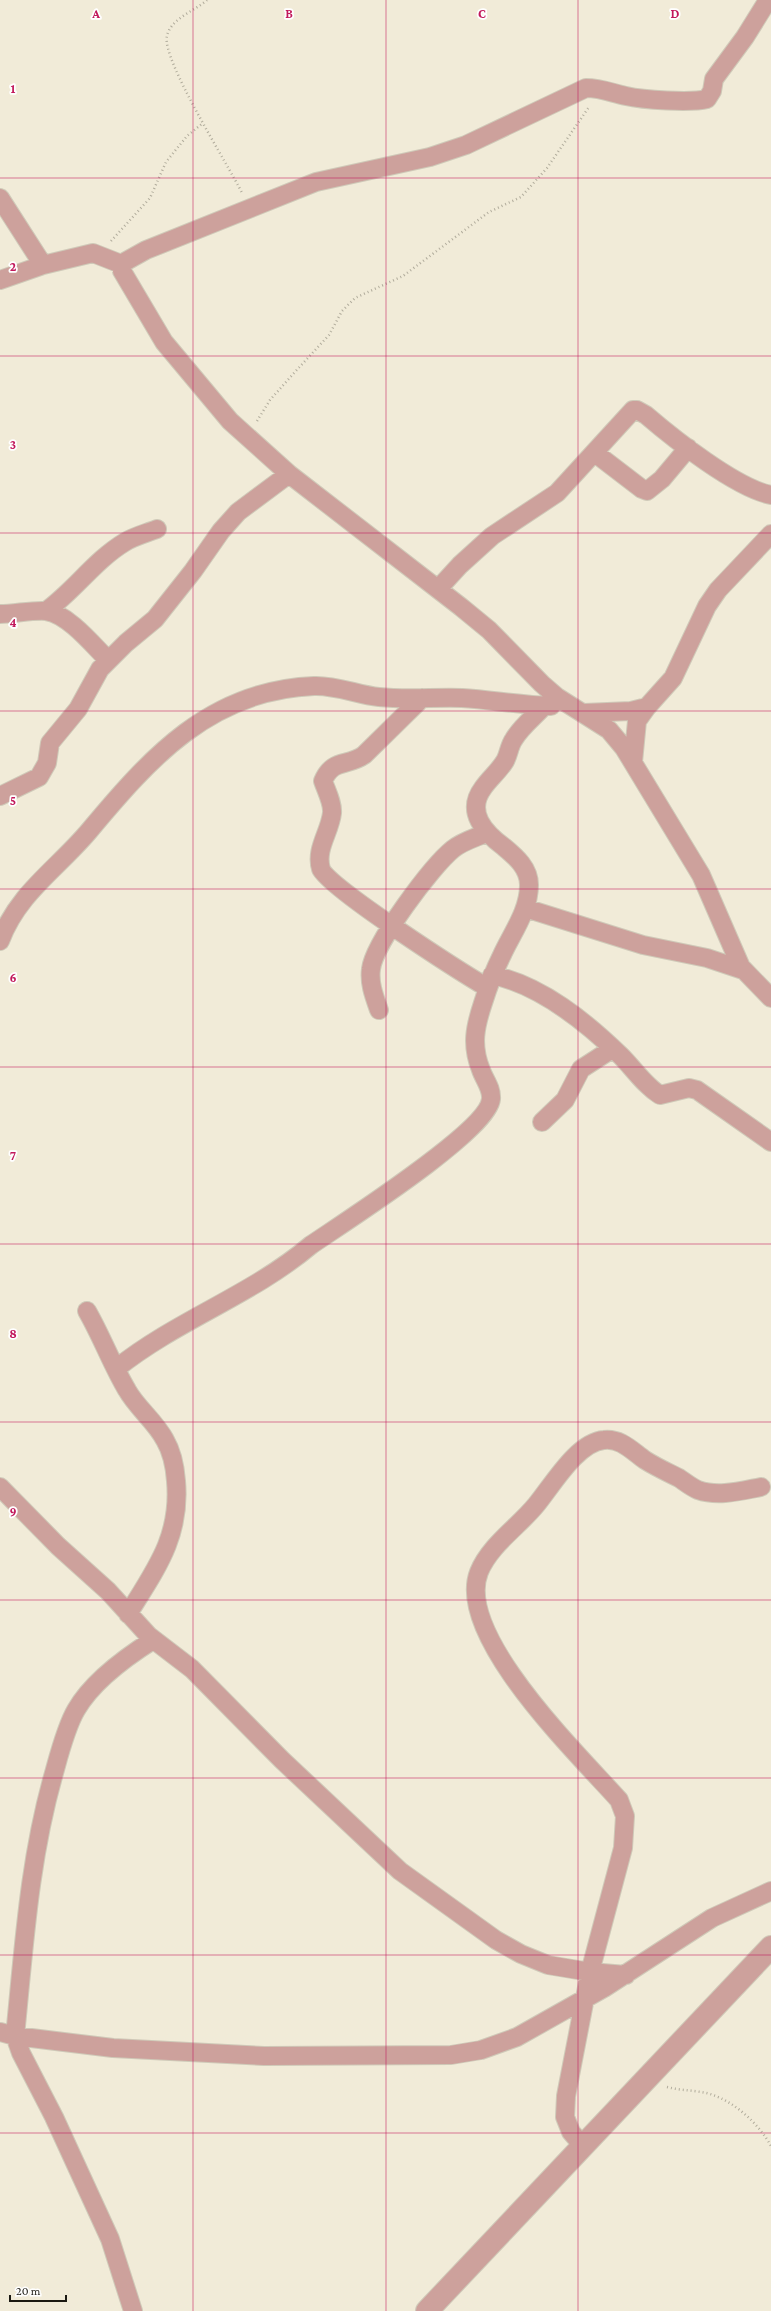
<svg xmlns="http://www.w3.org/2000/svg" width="771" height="2311" font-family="'Crimson Pro',serif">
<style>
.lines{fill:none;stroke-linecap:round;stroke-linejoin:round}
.minor-casing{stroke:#cfc9b8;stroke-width:20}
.tertiary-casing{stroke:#cfc9b8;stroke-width:24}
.path{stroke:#b1ac9c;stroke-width:2.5;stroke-dasharray:1 3;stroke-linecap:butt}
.minor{stroke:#cda19c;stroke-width:18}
.tertiary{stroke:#cda19c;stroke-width:22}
.grid{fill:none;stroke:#c2185b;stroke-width:1;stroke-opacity:0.55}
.grid-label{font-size:13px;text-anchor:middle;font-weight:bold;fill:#c2185b;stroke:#fff;stroke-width:3.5;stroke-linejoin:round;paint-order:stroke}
</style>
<rect width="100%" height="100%" fill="#f1ebd8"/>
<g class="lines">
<defs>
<path id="minor" d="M0,198L43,265
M121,264L146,250L316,182L430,157L466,145L586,88C601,88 612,93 626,96C643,100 691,103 707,99L712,91L714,79L745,37L768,0
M0,280L43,265L93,253L121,264L122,271L164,342L230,421L289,474L461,607L489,630L542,684L557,697L609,730L624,748L701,875L741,967L771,998
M595,453L642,489L647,491L662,479L688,448
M438,589L460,565L492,536L557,493L633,410H637L646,415C674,439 736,488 771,495
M46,611C74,591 95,560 125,542C135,536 147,533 157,529
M0,614C15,614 31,610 46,611C68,614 93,645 108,660
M422,698L364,755C347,767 333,758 323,781C326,790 333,803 332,813C330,832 315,849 321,869C326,886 464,974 488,988
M584,713L631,711L647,707
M633,762L637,721L647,707L673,678L707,606L718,590L771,534
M0,796L39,777L47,763L50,743L78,709L100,669L126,643L155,619L193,571L221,531L238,512L289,474
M525,908L643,945L707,958L743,970
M0,941C18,893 57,869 89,831C150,758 210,690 314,686C336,685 358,695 379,697C407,700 435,697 462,698C492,700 521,705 551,706
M492,975C541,985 586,1022 621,1056C634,1069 645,1086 660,1095L689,1088L697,1090L771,1142
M379,1010C374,996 369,983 371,969C374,943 432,866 453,849C463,841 475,838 486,833
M542,1122L565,1100L581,1069L612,1049
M87,1311C102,1337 112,1365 127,1390C137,1408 155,1421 165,1440C172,1452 175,1467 176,1481C181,1536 156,1569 128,1614
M117,1368C177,1320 252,1295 311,1245C343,1223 488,1131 491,1099C492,1088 484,1079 481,1070C471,1045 475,1027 483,1003C488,987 494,971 502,955C512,933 529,911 529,885C529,868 516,857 504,847C485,833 465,812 483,788C489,779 499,771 505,761C509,754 509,746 514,739C521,727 534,717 544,706
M0,1487L58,1546L108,1591L149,1636L192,1669L282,1760L400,1871L496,1940L521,1954L548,1965L590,1972L626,1975
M0,2032L15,2036L113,2048L264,2056L451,2055L481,2050L517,2037L604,1988L712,1918L771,1891
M583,2146L571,2132L565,2117L566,2096L590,1972L623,1848L625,1816L619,1800C580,1756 454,1635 479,1572C490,1545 518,1527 536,1505C552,1486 577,1442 604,1440C621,1438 632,1451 645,1460C656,1467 667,1472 679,1478C685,1482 691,1487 698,1490C718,1497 740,1491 761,1487
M133,2311L110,2239L54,2117L21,2053L15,2036C24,1947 29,1860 54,1773C59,1755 66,1727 76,1710C92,1682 126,1657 153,1640"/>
<path id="tertiary" d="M427,2311L771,1947"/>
</defs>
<use href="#minor" class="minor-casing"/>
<use href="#tertiary" class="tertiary-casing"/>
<path class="path" d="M207,0C195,11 171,18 167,36C161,59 229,166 242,193
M111,241L150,198L166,162L187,136L203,123
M257,421L270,400L294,373L329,335L342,311L355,298L403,276L489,212L521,197L547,168L589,107
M667,2087C678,2090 689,2090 701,2092C729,2096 758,2122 771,2146"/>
<use href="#minor" class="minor"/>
<use href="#tertiary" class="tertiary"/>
</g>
<path class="grid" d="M193,0V2311M386,0V2311M578,0V2311M0,178H771M0,356H771M0,533H771M0,711H771M0,889H771M0,1067H771M0,1244H771M0,1422H771M0,1600H771M0,1778H771M0,1955H771M0,2133H771"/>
<g class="grid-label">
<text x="96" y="18">A</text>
<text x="289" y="18">B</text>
<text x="482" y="18">C</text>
<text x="675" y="18">D</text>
<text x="13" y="93">1</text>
<text x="13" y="271">2</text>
<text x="13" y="449">3</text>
<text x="13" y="627">4</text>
<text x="13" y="805">5</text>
<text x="13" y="982">6</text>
<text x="13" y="1160">7</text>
<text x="13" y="1338">8</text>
<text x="13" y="1516">9</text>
</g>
<path d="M10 2295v6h56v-6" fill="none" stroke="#1b1912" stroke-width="2"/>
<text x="16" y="2295" font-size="12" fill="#1b1912" stroke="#ffffff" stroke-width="3" paint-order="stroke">20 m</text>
</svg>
